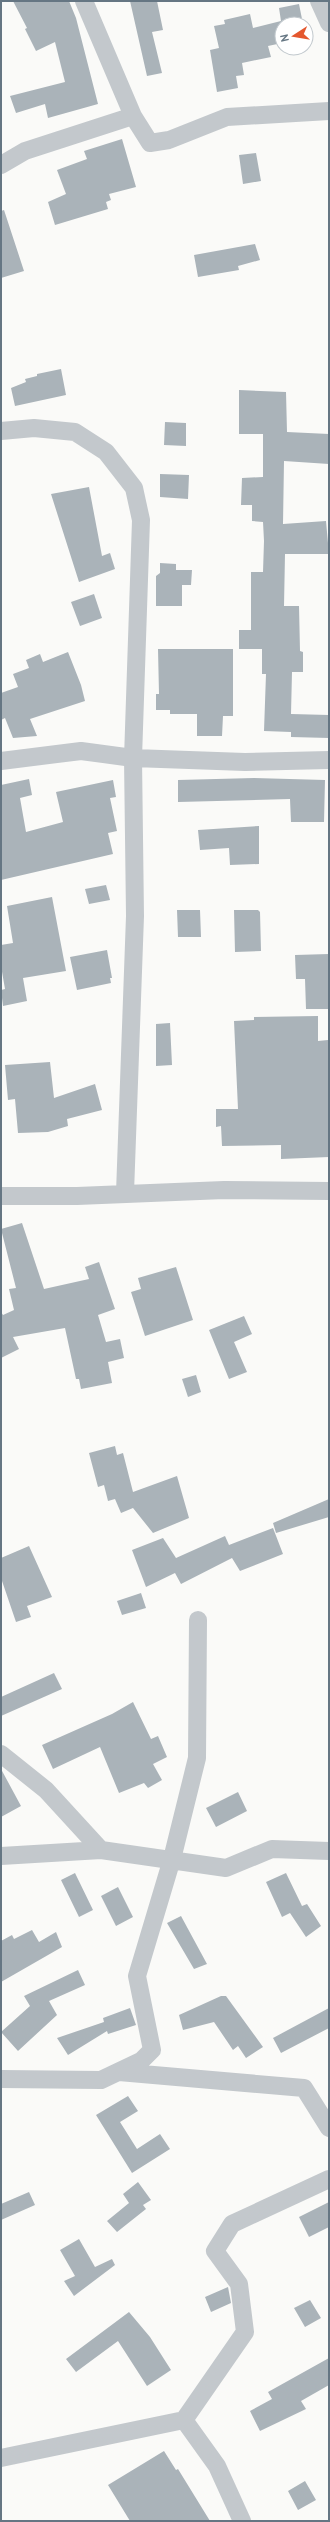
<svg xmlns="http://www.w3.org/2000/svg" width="330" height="2522" font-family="'PT Sans',sans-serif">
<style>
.building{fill:#aab3b9}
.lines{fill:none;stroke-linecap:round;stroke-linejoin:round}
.minor{stroke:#c3c8cc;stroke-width:18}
</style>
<rect width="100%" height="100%" fill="#fafaf8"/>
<path class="building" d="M13,1H69L76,18L98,104L48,118L45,104L16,113L10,96L65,82L55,42L36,51L25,29L27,28Z
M130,1H157L163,30L152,32L162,73L147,76Z
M299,4L303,24H282V43L268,46L271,57L242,63L244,75L236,76L238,88L217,92L210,50L219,48L214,26L225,24L224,20L250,14L253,28L281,21L279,8Z
M122,139L136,187L109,194L111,200L106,202L108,209L55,225L48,202L66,194L57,170L87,159L84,151Z
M256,153L261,181L243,184L239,155Z
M4,210L24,271L1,278V211Z
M255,244L260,260L238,266L239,270L198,277L194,255Z
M61,369L66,395L15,406L11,388L26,382L25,379L37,376V374Z
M239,390L286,392L287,432L329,434V464L284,461L283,524L326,521L329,554H285L284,606H299L300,651L303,652V672H292L291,714L329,715V738L291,737V732L264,731L266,674H262V649H239V630H251V572H263L264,541L263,522L252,521V505H241L242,478L263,477V434H239Z
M165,422L186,423V446L164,445Z
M160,474L189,475L188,499L160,497Z
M89,487L102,556L110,553L115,569L79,582L51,494Z
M160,563L176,564V570H192L191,585H182V606H156V576L160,573Z
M94,594L102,618L80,626L71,602Z
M158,649H233V716H223L222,736H197V714H170V710H156V694H159Z
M68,652L81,685L85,701L30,719L37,736L13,738L5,718L1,720V693L18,687L13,674L29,668L26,660L40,654L43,662Z
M254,778L325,780L324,822H291L290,799L178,802V780Z
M29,779L32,795L20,798L26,832L63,822L56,792L113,780L116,797L110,798L117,831L108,833L113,854L1,880V785Z
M259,826V864L230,865L229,848L200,850L198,830Z
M106,885L110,900L89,904L85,889Z
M52,897L66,971L23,978L27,1001L3,1006L1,990L5,989L1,966V945L13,943L7,906Z
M177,910H200L201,937H178Z
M234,910H258L260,912L261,951L235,952Z
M107,950L112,978H110L111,983L77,990L70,957Z
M329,954V1009H306L305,979H296L295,955Z
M318,1016V1041L328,1040L329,1055V1157L281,1159V1145L222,1146L221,1126L216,1127V1109H238L234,1021L254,1020V1017Z
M170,1023L172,1065L156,1066V1024Z
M50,1062L54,1098L95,1084L102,1110L67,1119L68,1126L48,1132L18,1133L15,1099L8,1100L5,1065Z
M22,1223L44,1289L89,1279L85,1267L99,1262L115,1309L98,1315L106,1342L120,1339L124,1358L108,1362L112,1383L81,1389L79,1379H76L65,1328L13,1337L19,1349L1,1358V1312L3,1315L14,1310L9,1289L16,1288L1,1229Z
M176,1267L193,1320L145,1336L131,1292L141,1289L138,1278Z
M244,1316L252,1334L234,1342L247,1372L229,1379L209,1330Z
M196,1375L201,1392L188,1397L182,1379Z
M115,1446L117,1455L123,1453L133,1492L177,1476L189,1518L153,1533L133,1508L121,1513L115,1499L108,1501L104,1485L98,1487L89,1453Z
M329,1499V1517L276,1533L273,1523Z
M273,1528L283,1554L240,1571L232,1558L181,1584L175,1573L146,1587L132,1550L163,1538L176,1558L225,1536L229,1545Z
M29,1546L52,1597L27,1606L31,1617L16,1622L1,1578V1558Z
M141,1593L146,1608L122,1615L117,1601Z
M54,1673L62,1689L1,1716V1697Z
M133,1702L151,1739L158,1736L167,1757L153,1764L162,1780L148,1788L144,1783L119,1793L100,1747L53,1769L42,1745L112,1714Z
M1,1769L21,1806L1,1817Z
M238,1792L247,1811L216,1827L206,1808Z
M75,1873L93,1910L79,1917L61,1880Z
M286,1873L302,1906L307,1904L321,1926L306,1937L290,1913L282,1917L266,1882Z
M118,1887L133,1917L116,1926L101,1896Z
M181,1916L207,1964L194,1969L167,1923Z
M32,1930L39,1942L56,1932L62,1947L1,1982V1941L12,1935L14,1939Z
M78,1970L85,1985L49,2001L57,2015L18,2051L1,2032L30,2006L24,1996Z
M221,1996H226L263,2047L246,2058L238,2046L233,2050L214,2022L183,2030L179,2015Z
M130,2008L136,2025L108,2034L107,2031L68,2055L57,2038L104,2022L103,2018Z
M329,2008V2028L281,2053L273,2038Z
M128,2096L138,2111L120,2122L137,2149L160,2134L170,2149L132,2173L96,2115Z
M138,2182L151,2200L143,2205L146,2209L117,2232L107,2221L129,2203L123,2194Z
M29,2192L35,2205L1,2220V2204Z
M329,2202V2227L309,2237L299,2217Z
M79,2239L95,2267L112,2259L115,2265L74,2296L64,2281L75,2276L60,2250Z
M228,2287L231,2303L211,2312L205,2297Z
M310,2300L321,2318L305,2327L294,2308Z
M129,2312L150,2337L171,2370L147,2386L118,2341L76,2372L66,2359Z
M329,2358V2385L301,2401L306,2409L260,2431L250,2411L272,2399L268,2392Z
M164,2451L176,2470L178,2469L210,2521H130L108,2485Z
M305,2481L316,2500L298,2510L288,2491Z"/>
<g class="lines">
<path class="minor" d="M319,1L329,23
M133,116L150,143L169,140L227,117L329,111
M1,165L25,151L133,116L84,1
M1,431L34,428L75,432L106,452L134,488L141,520L133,758L135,916L125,1193
M1,761L81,751L133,758L245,762L329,760
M1,1196H77L224,1190L329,1191
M1,1754L46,1790L101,1850L226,1868L272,1849L329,1851
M1,1856L101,1850
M119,2072L304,2088L329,2128
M1,2079L101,2080L141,2061L152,2050L137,1976L172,1859L197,1758L198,1620
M184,2420L217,2466L242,2521
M1,2458L184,2420L245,2332L239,2284L215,2251L232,2224L329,2179"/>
</g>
<rect width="330" height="2522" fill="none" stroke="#657683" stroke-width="4"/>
<g transform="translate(294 36) rotate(258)"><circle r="19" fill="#ffffff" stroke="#c1c8cd"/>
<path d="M0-3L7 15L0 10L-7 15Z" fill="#e4572e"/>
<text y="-6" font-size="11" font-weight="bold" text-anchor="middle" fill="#657683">N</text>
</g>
</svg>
